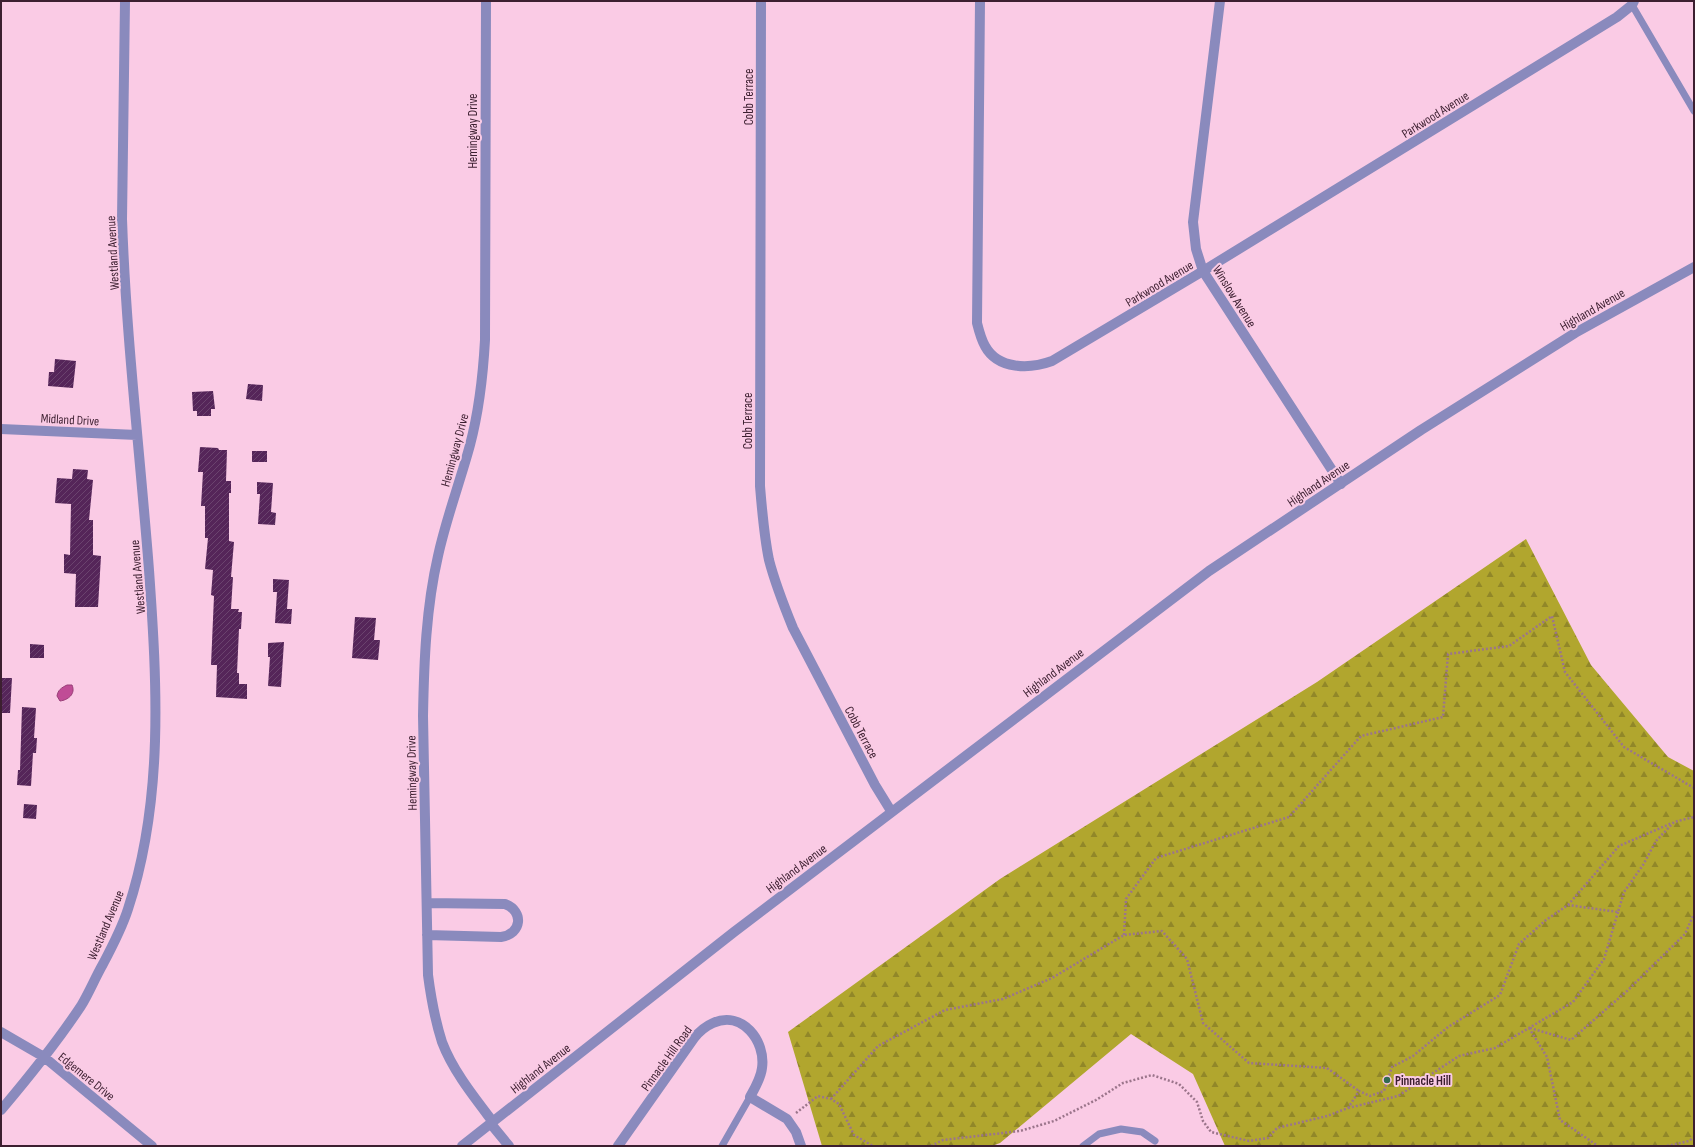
<svg xmlns="http://www.w3.org/2000/svg" width="1695" height="1147" font-family="'Sofia Sans Condensed',sans-serif">
<style>
.forest{fill:url(#forest-firs)}
.water{fill:#c04c96;stroke:#983e77}
.building{fill:url(#building-hatch)}
.lines{fill:none;stroke-linecap:round;stroke-linejoin:round}
.path{stroke:#9b758b;stroke-width:2.5;stroke-dasharray:2 2;stroke-linecap:butt}
.service{stroke:#8a8abd;stroke-width:7}
.minor{stroke:#8a8abd;stroke-width:10}
.tertiary{stroke:#8a8abd;stroke-width:10}
.poi-dot{fill:#326b53;stroke:#facbe5;stroke-width:1.5}
.labels{text-anchor:middle;stroke-width:4;stroke-linejoin:round;paint-order:stroke}
.street-label{font-size:13px;fill:#3c1f30;stroke:#facbe5}
.poi-label{font-size:13px;font-weight:bold;fill:#3c1f30;stroke:#facbe5;text-anchor:start}
</style>
<defs>
<pattern id="forest-firs" width="22" height="20" patternUnits="userSpaceOnUse"><rect width="22" height="20" fill="#b1a62e"/><path d="M5 1l3.5 6h-7zM16 11l3.5 6h-7z" fill="#918728"/></pattern>
<pattern id="building-hatch" width="6" height="6" patternUnits="userSpaceOnUse"><rect width="6" height="6" fill="#552559"/><path d="M-1 1l2-2M0 6l6-6M5 7l2-2" fill="none" stroke="#6b436e"/></pattern>
</defs>
<rect width="100%" height="100%" fill="#facbe5"/>
<path class="forest" d="M1526,539L1591,665L1668,757L1694,771V1146H1225L1193,1074L1131,1034L1000,1143L992,1146H822L788,1032L1000,879L1317,682Z"/>
<path class="water" d="M67,685H72C76,694 68,700 60,701L57,696C58,690 61,688 67,685Z"/>
<path class="building" d="M55,359L76,361L73,388L48,386L49,372H54Z
M248,384L263,385L262,401L246,399Z
M213,391L215,409H211V416H197V411H193L192,392Z
M200,447L218,448L219,450H227L226,481H231V493H229V541L234,542L231,577H233L231,609H239L238,612H242L241,629H239L237,673H239V684H247V699L216,697L217,665H211L214,596L211,595L213,570L205,569L208,538H205V506H201L203,472H198Z
M252,451H267V462H252Z
M73,469L88,470L87,479L93,480L89,520H93V555L101,556L98,607H75L76,574L64,573V554L70,555L71,504L55,503L57,478L72,479Z
M257,482L273,483L271,512L276,513L275,525L258,524L260,494H257Z
M273,579L289,580L287,609H292L291,624L275,623L277,592H273Z
M355,617L376,618L374,640H380L378,660L352,658Z
M284,642L281,687L268,686L270,657H268V643Z
M30,644L44,645V658H30Z
M1,678H12L10,713H1Z
M22,707L36,708L34,738H37L36,753H33L31,786L17,785L18,770H20Z
M24,804L37,805L36,819L23,818Z"/>
<g class="lines">
<path class="path" d="M1568,905L1619,846L1672,823
M1124,935L1126,899L1156,858L1289,817L1361,736L1443,717L1448,654L1509,646L1552,616L1565,672L1624,747L1694,788
M1529,1028L1547,1057L1560,1120L1598,1146
M1530,1028L1571,1040L1627,991L1685,934L1694,914
M831,1099L878,1046L945,1010L1003,999L1052,978L1124,935L1162,931L1187,959L1203,1023L1249,1063L1327,1068L1359,1091
M1348,1108L1398,1096L1459,1056L1495,1048L1573,1002L1604,959L1618,912
M796,1113L818,1096L831,1099L839,1104L854,1135L873,1146
M931,1146L943,1140L1020,1131L1054,1121L1096,1100L1123,1083L1152,1075L1179,1084L1197,1102L1203,1121L1211,1132L1249,1141L1268,1138L1277,1128L1327,1116L1348,1108L1359,1091L1370,1096L1384,1091L1392,1067L1413,1056L1448,1027L1500,995L1519,944L1546,920L1568,905L1618,912L1624,892L1643,865L1656,841L1674,822L1694,817
M1667,1146L1689,1141L1694,1137"/>
<path class="service" d="M1632,5L1694,111
M722,1146L750,1097
M1083,1146L1099,1134L1121,1129L1142,1132L1155,1141"/>
<path class="minor" d="M486,1L485,340C483,376 479,411 470,445C460,482 446,519 438,556C426,608 424,662 423,716L428,975C431,998 435,1020 442,1042C453,1071 474,1097 493,1122
M761,1L760,486C762,510 764,536 769,560C775,583 784,606 793,628L875,785L891,811
M980,1L977,323C979,331 981,339 985,346C998,370 1030,369 1052,361L1203,271L1617,17L1632,5L1634,1
M1220,1L1193,222L1196,249L1203,271L1341,484
M1,429L137,435
M427,903L505,904C524,911 522,934 501,937L427,935
M1,1032L44,1057L152,1146
M1,1110C29,1077 57,1042 81,1006C89,993 95,978 103,964C112,947 122,928 128,909C164,800 157,683 149,570C140,453 126,337 122,219L125,1
M491,1124L509,1146
M618,1146L694,1038C699,1032 706,1026 713,1023C742,1010 766,1041 762,1068C761,1078 755,1088 750,1097L787,1119L796,1132L801,1146"/>
<path class="tertiary" d="M462,1146L734,932L1209,571L1421,430L1575,333L1694,267"/>
</g>
<circle class="poi-dot" cx="1387" cy="1080" r="4"/>
<g class="labels">
<g class="street-label">
<text transform="translate(748 97) rotate(-90)" y="5">Cobb Terrace</text>
<text transform="translate(1435 114) rotate(-32)" y="5">Parkwood Avenue</text>
<text transform="translate(472 131) rotate(-90)" y="5">Hemingway Drive</text>
<text transform="translate(112 253) rotate(-93)" y="5">Westland Avenue</text>
<text transform="translate(1159 283) rotate(-31)" y="5">Parkwood Avenue</text>
<text transform="translate(1235 296) rotate(58)" y="5">Winslow Avenue</text>
<text transform="translate(1592 309) rotate(-30)" y="5">Highland Avenue</text>
<text transform="translate(70 419) rotate(3)" y="5">Midland Drive</text>
<text transform="translate(747 421) rotate(-90)" y="5">Cobb Terrace</text>
<text transform="translate(454 450) rotate(-75)" y="5">Hemingway Drive</text>
<text transform="translate(1318 483) rotate(-34)" y="5">Highland Avenue</text>
<text transform="translate(137 577) rotate(-95)" y="5">Westland Avenue</text>
<text transform="translate(1053 672) rotate(-37)" y="5">Highland Avenue</text>
<text transform="translate(862 732) rotate(62)" y="5">Cobb Terrace</text>
<text transform="translate(411 773) rotate(-91)" y="5">Hemingway Drive</text>
<text transform="translate(796 868) rotate(-37)" y="5">Highland Avenue</text>
<text transform="translate(105 925) rotate(-67)" y="5">Westland Avenue</text>
<text transform="translate(666 1058) rotate(-54)" y="5">Pinnacle Hill Road</text>
<text transform="translate(540 1068) rotate(-38)" y="5">Highland Avenue</text>
<text transform="translate(87 1076) rotate(39)" y="5">Edgemere Drive</text>
</g>
<g class="poi-label">
<text x="1395" y="1085">Pinnacle Hill</text>
</g>
</g>
<rect width="1695" height="1147" fill="none" stroke="#3c1f30" stroke-width="4"/>
</svg>
